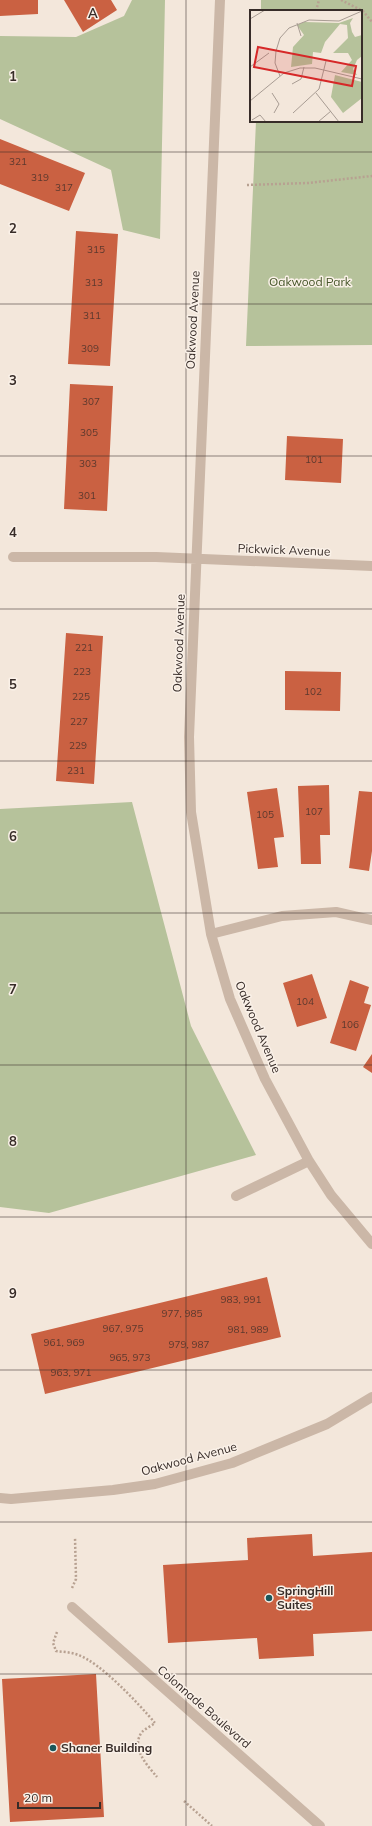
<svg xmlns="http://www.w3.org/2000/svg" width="372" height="1826" font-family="Mulish,sans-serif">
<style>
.green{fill:#b6c29b}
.building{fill:#ca6142}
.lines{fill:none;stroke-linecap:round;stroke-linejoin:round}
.path{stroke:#b7a191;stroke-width:2.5;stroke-dasharray:2 2;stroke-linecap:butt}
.minor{stroke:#cbb7a7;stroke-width:10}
.grid{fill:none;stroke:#372c28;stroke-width:1;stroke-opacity:0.55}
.poi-dot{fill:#1b575b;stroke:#faf1e8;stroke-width:1.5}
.labels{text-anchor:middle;stroke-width:3;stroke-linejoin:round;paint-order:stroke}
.number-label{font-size:10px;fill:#5c392e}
.park-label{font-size:12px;fill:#47572a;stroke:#faf1e8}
.street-label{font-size:12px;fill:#372c28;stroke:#faf1e8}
.poi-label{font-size:12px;font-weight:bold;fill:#372c28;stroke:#faf1e8;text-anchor:start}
.inset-road{fill:none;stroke:#a89c93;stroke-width:1}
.view{fill:#d62828;fill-opacity:0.15;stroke:#d62828;stroke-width:2}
.inset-edge{fill:none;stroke:#372c28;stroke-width:2}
.grid-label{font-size:13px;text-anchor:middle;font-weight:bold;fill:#372c28;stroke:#faf1e8;stroke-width:3;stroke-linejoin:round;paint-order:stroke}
</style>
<rect width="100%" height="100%" fill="#f3e7db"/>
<path class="green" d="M132,0H165L160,239L123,230L111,170L0,119V36L76,37L124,16Z
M261,0H372V345L246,346L256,121H361V11H261Z
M132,802L191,1026L256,1155L49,1213L0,1207V809Z"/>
<path class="building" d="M0,0H38V14L0,16Z
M64,0H111L117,10L83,32Z
M0,139L85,173L69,211L0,184Z
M76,231L118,234L110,366L68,364Z
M70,384L113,386L107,511L64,509Z
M287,436L343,439L341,483L285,480Z
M66,633L103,636L94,784L56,781Z
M285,671L341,672L340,711L285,710Z
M329,785L330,835H320L321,864H301L298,786Z
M277,788L284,837L274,838L278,867L258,869L247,792Z
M359,791L372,792V851L369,871L349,868Z
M312,974L327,1018L297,1027L283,983Z
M350,980L369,987L364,1003L371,1005L356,1051L330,1043Z
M372,1054V1073L363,1067Z
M267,1277L281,1337L45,1394L31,1334Z
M312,1534L313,1556L372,1552V1631L313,1634L314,1656L259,1659L257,1638L168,1643L163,1565L248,1560L247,1538Z
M96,1674L104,1817L10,1822L2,1679Z"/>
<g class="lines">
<path class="path" d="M341,0L363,11L372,22
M316,11L319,0
M247,185L308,183L372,176
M72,1588L76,1579L75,1537
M57,1632L53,1643L56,1651C63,1652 71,1652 78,1655C100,1662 139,1704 155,1723C151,1726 145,1729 142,1732C130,1748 148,1766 157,1777
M184,1801L212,1826"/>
<path class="minor" d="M220,0L189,737L191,812L211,934L230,999L265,1079L309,1161L331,1195L372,1244
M13,557H156L372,566
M211,934L282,916L336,912L372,920
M236,1196L309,1161
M0,1498L11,1499L113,1490L155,1484L232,1463L327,1424L372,1397
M72,1607L320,1826"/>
</g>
<path class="grid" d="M186,0V1826M0,152H372M0,304H372M0,456H372M0,609H372M0,761H372M0,913H372M0,1065H372M0,1217H372M0,1370H372M0,1522H372M0,1674H372"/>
<g class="poi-dot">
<circle cx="269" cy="1598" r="4"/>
<circle cx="53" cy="1748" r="4"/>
</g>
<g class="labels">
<g class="number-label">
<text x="18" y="165">321</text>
<text x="40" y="181">319</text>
<text x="64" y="191">317</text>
<text x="96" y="253">315</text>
<text x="94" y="286">313</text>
<text x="92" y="319">311</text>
<text x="90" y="352">309</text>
<text x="91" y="405">307</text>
<text x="89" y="436">305</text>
<text x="314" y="463">101</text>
<text x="88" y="467">303</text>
<text x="87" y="499">301</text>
<text x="84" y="651">221</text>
<text x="82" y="675">223</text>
<text x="313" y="695">102</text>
<text x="81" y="700">225</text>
<text x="79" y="725">227</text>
<text x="78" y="749">229</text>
<text x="76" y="774">231</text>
<text x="314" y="815">107</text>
<text x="265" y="818">105</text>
<text x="305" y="1005">104</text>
<text x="350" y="1028">106</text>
<text x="241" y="1303">983, 991</text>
<text x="182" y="1317">977, 985</text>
<text x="123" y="1332">967, 975</text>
<text x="248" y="1333">981, 989</text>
<text x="64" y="1346">961, 969</text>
<text x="189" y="1348">979, 987</text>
<text x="130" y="1361">965, 973</text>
<text x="71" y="1376">963, 971</text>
</g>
<g class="park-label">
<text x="310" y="286">Oakwood Park</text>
</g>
<g class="street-label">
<text transform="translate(193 320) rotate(-87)" y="4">Oakwood Avenue</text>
<text transform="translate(284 550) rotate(2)" y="4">Pickwick Avenue</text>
<text transform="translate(179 643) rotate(-88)" y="4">Oakwood Avenue</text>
<text transform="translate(258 1027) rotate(67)" y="4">Oakwood Avenue</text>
<text transform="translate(189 1459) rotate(-15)" y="4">Oakwood Avenue</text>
<text transform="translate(204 1707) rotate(41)" y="4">Colonnade Boulevard</text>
</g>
<g class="poi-label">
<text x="277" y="1595">SpringHill<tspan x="277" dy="14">Suites</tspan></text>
<text x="61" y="1752">Shaner Building</text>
</g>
</g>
<g transform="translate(250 10)">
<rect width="112" height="112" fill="#f3e7db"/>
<path d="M103,8L100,13L102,22L105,27L112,25V46L107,50L103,59L107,65L91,62L102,50L98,43H83L98,28L97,15L90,14L75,32L71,43L63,42L62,54L41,57L43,37L54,25L47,15L54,12L89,13ZM85,65L112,72V88L93,103L81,87Z" fill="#b6c29b"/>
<path class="inset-road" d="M0,9L15,0M47,13L51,26M0,57L19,43M30,66L25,53L26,41L30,28L39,18L59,10L89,11L112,1M42,74L51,69L54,57M22,83L29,94L24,103M66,83L89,112M0,91L34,63L50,58H65L112,69M43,103L69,79L76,51M2,110L10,105L16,112M68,112L81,101"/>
<path class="view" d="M8,37L106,56L102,76L4,57Z"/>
<rect width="112" height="112" class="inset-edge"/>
</g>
<g class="grid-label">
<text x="93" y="18">A</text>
<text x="13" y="81">1</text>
<text x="13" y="233">2</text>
<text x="13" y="385">3</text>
<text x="13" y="537">4</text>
<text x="13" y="689">5</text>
<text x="13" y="841">6</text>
<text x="13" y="994">7</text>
<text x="13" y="1146">8</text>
<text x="13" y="1298">9</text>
</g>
<path d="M18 1802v6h82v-6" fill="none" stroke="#372c28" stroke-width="2"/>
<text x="24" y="1802" font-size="12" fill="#372c28" stroke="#faf1e8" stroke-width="3" paint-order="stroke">20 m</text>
</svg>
